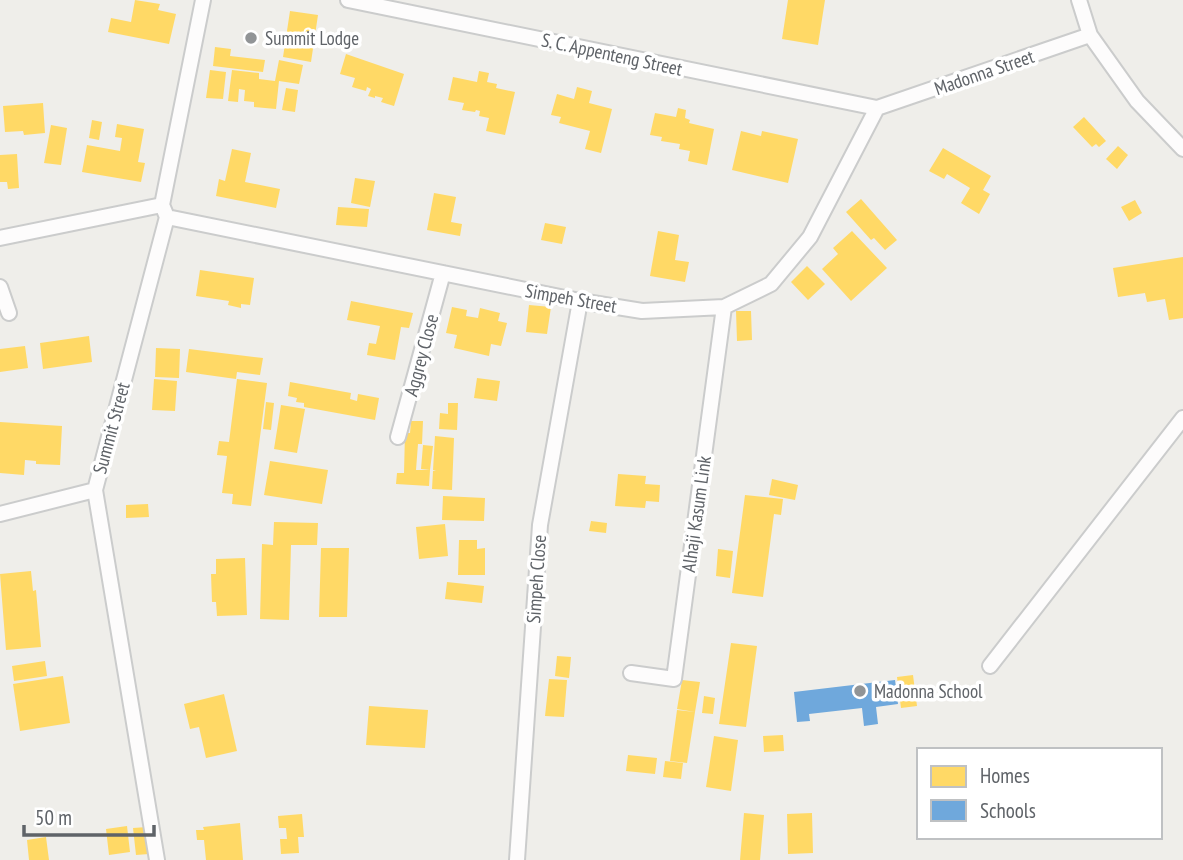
<svg xmlns="http://www.w3.org/2000/svg" width="1183" height="860" font-family="'PT Sans Narrow',sans-serif">
<style>
.homes{fill:#ffd966}
.schools{fill:#6fa8dc}
.lines{fill:none;stroke-linecap:round;stroke-linejoin:round}
.minor-casing{stroke:#cbcccc;stroke-width:18}
.minor{stroke:#fdfcfc;stroke-width:14}
.poi-dot{fill:#919496;stroke:#fff;stroke-width:2.5}
.labels{text-anchor:middle;stroke-width:7;stroke-linejoin:round;paint-order:stroke}
.poi-label{font-size:19px;fill:#5f6368;stroke:#fff;text-anchor:start}
.street-label{font-size:19px;fill:#5f6368;stroke:#fff}
</style>
<rect width="100%" height="100%" fill="#efeeea"/>
<path class="homes" d="M135,0L160,4L158,10L176,14L169,44L108,32L111,18L131,22Z
M788,0H825L818,45L782,39Z
M290,11L318,15L311,62L283,57Z
M215,47L231,49L230,56L265,60L263,72L213,66Z
M346,54L404,74L394,106L381,102L383,98L375,96V98L368,96L371,89L367,87L366,91L352,87L355,78L340,74Z
M279,60L303,65L299,84L279,81L276,109L254,107V102L244,101L245,90L239,89L238,102L228,101L232,70L259,73V79L275,81Z
M210,70L226,72L223,99L206,98Z
M479,71L489,73L487,82L497,84L496,88L515,92L505,135L486,131L489,118L479,116L480,111L476,110L475,112L462,110L464,103L448,100L453,77L477,82Z
M577,87L592,91L589,103L612,109L601,153L585,149L590,131L559,123L561,117L551,115L557,94L574,99Z
M286,88L298,90L295,112L282,110Z
M43,103L45,133L24,135L23,131L5,132L3,106Z
M678,108L686,110L685,118L690,120L689,123L714,129L707,165L688,161L690,151L679,149L680,144L661,141L662,137L650,135L655,113L676,117Z
M1084,117L1106,141L1099,147L1096,144L1092,147L1073,127Z
M92,120L102,122L99,140L89,138Z
M117,124L144,129L138,162L145,163L141,182L82,172L87,145L120,151L122,138L115,137Z
M51,125L67,128L61,165L44,163Z
M741,131L761,136L762,131L798,139L788,183L732,170Z
M1118,146L1128,155L1117,169L1106,159Z
M943,148L991,176L983,190L990,194L979,214L961,203L970,188L947,174L944,179L929,171Z
M232,149L251,153L245,182L280,189L276,208L216,196L219,179L225,181Z
M17,154L19,188L8,189L7,182H0V155Z
M355,178L375,181L370,207L351,203Z
M434,193L456,197L451,222L462,224L460,236L427,230Z
M861,199L897,240L885,250L874,238L871,240L846,212Z
M1135,200L1142,213L1129,221L1121,207Z
M338,207L369,209L367,227L336,225Z
M545,223L566,227L562,244L541,240Z
M658,231L679,235L675,260L689,262L685,282L650,276Z
M852,231L887,268L851,301L822,269L838,254L833,248Z
M1183,257V318L1169,320L1165,299L1147,302L1145,293L1118,297L1113,268Z
M807,266L825,284L808,300L791,282Z
M200,270L254,278L250,305L241,304V308L228,305L229,301L196,296Z
M351,301L413,313L409,328L401,327L395,360L367,355L369,343L376,344L380,326L347,320Z
M529,305L551,307L547,334L526,332Z
M452,307L467,310L466,316L478,318L480,308L500,313L498,321L507,323L501,346L491,344L489,356L454,348L457,335L446,333Z
M736,311H751L752,340L737,341Z
M89,336L92,362L43,369L40,343Z
M25,346L28,368L0,372V349Z
M156,348L180,349L179,378L155,377Z
M189,349L263,358L260,375L237,372L236,379L186,372Z
M477,378L500,381L497,401L474,398Z
M154,379L177,381L175,411L152,410Z
M237,379L267,383L251,506L232,504L233,494L222,493L227,456L217,455L219,441L229,442Z
M290,382L351,393L350,399L357,401L358,394L379,398L375,420L304,407V403L296,402L297,398L288,396Z
M266,402L274,403L271,430L263,429Z
M448,403H458L457,430L439,429L440,413L448,414Z
M281,405L305,409L297,453L274,449Z
M411,421H423L422,444H418L416,470H430L429,486L396,484L397,473H404L405,433H410Z
M0,422L62,426L60,465L36,464V461L25,460L24,475L0,473Z
M435,436L454,438L452,490L432,489L433,471L436,470H433Z
M423,445L433,446L430,470L421,469Z
M270,461L328,470L322,504L264,495Z
M618,474L646,476L645,484L660,485L659,502L646,501L645,508L615,506Z
M772,479L798,485L795,500L769,495Z
M745,495L783,499L781,515L774,514L763,597L732,593Z
M443,496L485,498L484,521L442,520Z
M148,504L149,517L126,518V505Z
M591,521L607,523L606,533L589,531Z
M274,522L318,523L317,545H291L289,620L260,619L262,544L273,545Z
M445,524L448,556L419,559L416,527Z
M459,540H477V549L485,548V575H458Z
M321,548H349L347,617H319Z
M718,549L733,551L730,578L716,576Z
M245,558L247,615L217,616L216,602H212L211,574H216V559Z
M31,571L33,591L36,590L41,647L6,650L0,574Z
M447,582L484,586L482,603L445,599Z
M731,643L757,646L746,727L719,724Z
M557,656L571,657L569,678L555,676Z
M45,661L47,676L14,681L12,666Z
M913,675L917,706L901,708L897,677Z
M63,676L70,723L20,731L13,684Z
M549,679L567,680L564,717L545,716Z
M682,680L700,682L695,712L677,709Z
M224,694L237,751L206,758L199,727L190,729L184,704Z
M704,696L715,698L713,714L702,713Z
M369,706L428,710L425,748L366,745Z
M677,710L695,712L687,763L670,761Z
M783,735L784,751L764,752L763,736Z
M714,736L738,740L731,791L706,787Z
M628,755L657,758L655,774L626,771Z
M665,761L683,763L681,779L663,777Z
M744,813L764,815L760,860H740Z
M812,813L813,853L788,854L787,814Z
M302,814L304,837H298L299,853L281,854L280,839H287L286,828H279L278,816Z
M240,823L243,860H206L204,840H197L196,830H204L203,827Z
M127,826L130,852L109,855L106,829Z
M147,827L149,854L136,855L133,828Z
M46,837L49,860H29L27,840Z"/>
<path class="schools" d="M895,680L898,704L876,707L878,724L864,726L862,708L809,714L810,721L797,722L794,692Z"/>
<g class="lines">
<defs>
<path id="minor" d="M348,0L877,108
M1079,0L1090,35L1137,101L1183,149
M877,108L1090,35
M167,217L580,301L642,311L724,307L771,284L810,237L877,108
M0,238L162,205
M0,287L9,313
M398,437L443,273
M0,514L95,490
M990,666L1183,418
M631,673L674,679L724,307
M157,860L95,490L167,217L162,205L203,0
M517,860L540,525L580,301"/>
</defs>
<use href="#minor" class="minor-casing"/>
<use href="#minor" class="minor"/>
</g>
<g class="poi-dot">
<circle cx="251" cy="38" r="7"/>
<circle cx="860" cy="691" r="7"/>
</g>
<g class="labels">
<g class="poi-label">
<text x="265" y="45">Summit Lodge</text>
<text x="874" y="698">Madonna School</text>
</g>
<g class="street-label">
<text transform="translate(612 54) rotate(12)" y="7">S. C. Appenteng Street</text>
<text transform="translate(984 72) rotate(-19)" y="7">Madonna Street</text>
<text transform="translate(571 298) rotate(10)" y="7">Simpeh Street</text>
<text transform="translate(421 355) rotate(-75)" y="7">Aggrey Close</text>
<text transform="translate(111 428) rotate(-75)" y="7">Summit Street</text>
<text transform="translate(696 514) rotate(-82)" y="7">Alhaji Kasum Link</text>
<text transform="translate(536 579) rotate(-86)" y="7">Simpeh Close</text>
</g>
</g>
<rect x="917" y="748" width="245" height="91" fill="#ffffff" stroke="#bfc1c3" stroke-width="2"/>
<rect x="931" y="766" width="35" height="21" fill="#ffd966" stroke="#bfc1c3" stroke-width="2"/>
<text x="980" y="783" font-size="21" fill="#5f6368">Homes</text>
<rect x="931" y="800" width="35" height="21" fill="#6fa8dc" stroke="#bfc1c3" stroke-width="2"/>
<text x="980" y="818" font-size="21" fill="#5f6368">Schools</text>
<path d="M24 825v10h130v-10" fill="none" stroke="#5f6368" stroke-width="3.5"/>
<text x="35" y="825" font-size="21" fill="#5f6368" stroke="#ffffff" stroke-width="5" paint-order="stroke">50 m</text>
</svg>
